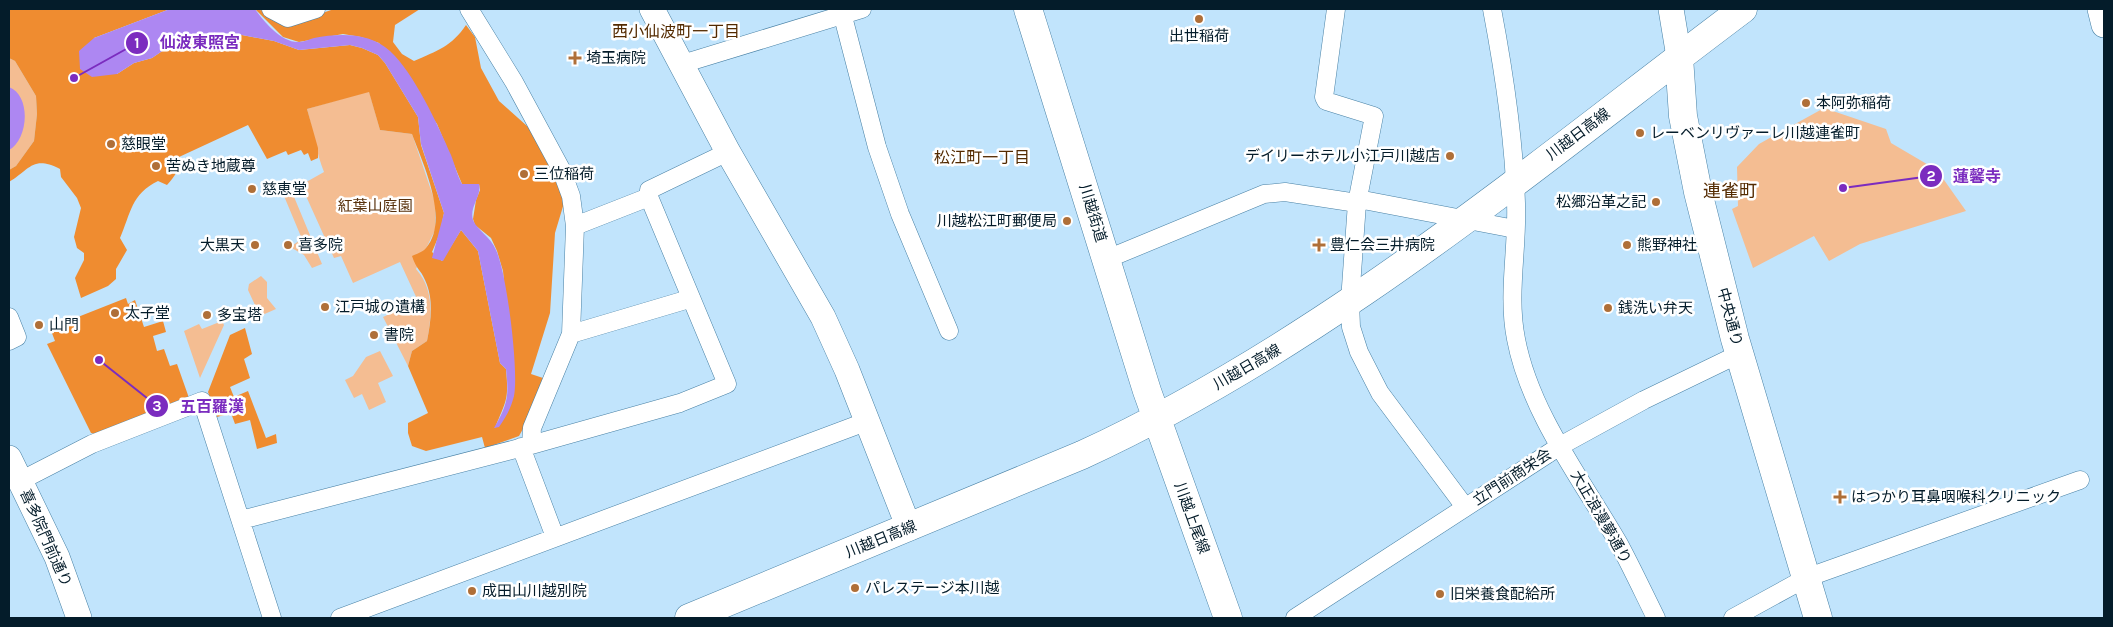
<svg xmlns="http://www.w3.org/2000/svg" width="2113" height="627" font-family="Karla,'Noto Sans JP',sans-serif">
<style>
.green{fill:#f4bd92}
.forest{fill:#ef8c30}
.water{fill:#ad87f2}
.lines{fill:none;stroke-linecap:round;stroke-linejoin:round}
.street-casing{stroke:#4881a5;stroke-width:19}
.secondary-casing{stroke:#4881a5;stroke-width:26}
.primary-casing{stroke:#4881a5;stroke-width:29}
.street{stroke:#fff;stroke-width:18}
.secondary{stroke:#fff;stroke-width:25}
.primary{stroke:#fff;stroke-width:28}
.poi-dot{fill:#af6f38;stroke:#fff;stroke-width:2}
.labels{text-anchor:middle;stroke-width:5;stroke-linejoin:round;paint-order:stroke}
.poi-label{font-size:15px;fill:#041c2a;stroke:#fff;text-anchor:start}
.street-label{font-size:15px;fill:#041c2a;stroke:#fff}
.park-label{font-size:15px;fill:#57300b;stroke:#fff}
.neighbourhood-label{font-size:16px;fill:#532a00;stroke:#fff}
.quarter-label{font-size:18px;fill:#532a00;stroke:#fff}
.leader{fill:none;stroke:#7b2cbf;stroke-width:2}
.callout-dot{fill:#7b2cbf;stroke:#fff;stroke-width:2}
.mark-label{font-size:15px;text-anchor:middle;font-weight:bold;fill:#fff}
.callout-label{font-size:16px;text-anchor:middle;font-weight:bold;fill:#7b2cbf;stroke:#fff;stroke-width:5;stroke-linejoin:round;paint-order:stroke}
</style>
<rect width="100%" height="100%" fill="#c1e4fc"/>
<path class="green" d="M9,58L15,61L36,96L37,114L34,141L16,166L9,170Z
M369,91L380,130L412,134L435,202V230L416,269C434,289 432,316 427,341L412,351L408,366L383,317L418,301L400,262L353,283L341,256L334,258L301,185L324,172C316,152 313,130 307,109Z
M1824,108L1886,129L1891,143L1937,170L1966,211L1860,244L1829,261L1814,236L1753,268L1732,209L1738,206L1737,167L1759,144Z
M292,192L322,264L312,268L304,255L290,247L302,239L284,196Z
M261,276L267,282V298L276,309L260,316L248,290L249,284Z
M222,321L224,325L200,378L184,331L199,324L202,329Z
M380,351L393,376L378,383L386,402L369,410L362,394L354,398L345,380L353,376L366,357Z"/>
<path class="forest" d="M9,9H170L94,38L117,74L134,63L152,58L171,45L199,36L242,35L274,41L299,50L350,45L362,48L378,55L385,63L418,117L421,145L444,213L440,233L432,252L442,261L461,230L478,251L500,363L506,369C509,401 506,400 495,428L514,395L503,271L497,251L491,238L475,225L473,219L476,200L480,190L479,184H462L437,124L379,43L361,37L343,34L299,42L283,37L255,9L305,19L334,9H420L395,25L393,42L402,54L414,61C437,51 452,46 466,25L475,37L481,68L499,101L527,126L536,138L558,177L564,203L555,233L550,313L531,374L543,378L545,382L537,404L519,436L485,448L482,437L426,451L412,446L408,433V423L428,413L408,366L412,351L427,341C431,321 434,299 425,280C421,270 416,269 412,256C416,254 423,252 426,248C450,220 423,164 412,134L380,130L369,92L307,109L318,148V158L311,161L308,153L304,155L301,150L288,155L286,151L267,159L248,125L179,157C179,170 176,175 167,185L158,181C131,194 131,213 120,238L127,250L116,269V279L108,286L81,298L75,278L84,260V253L77,248L74,237L81,208L77,198L61,177L60,169C32,155 30,170 9,182V170L16,166L34,141L37,114L36,96L15,61L9,58Z
M126,298L128,304L135,300L144,327L163,321L166,332L153,336L157,351L164,349L170,366L177,364L189,398L102,436L91,433L47,344L55,341L50,328Z
M245,328L252,354L244,359L250,378L230,387L234,397L248,391L266,438L276,434L277,443L257,449L250,420L235,424L231,413L217,417L208,392L230,335Z"/>
<path class="water" d="M170,9H255C264,22 282,43 299,42C304,42 310,39 314,38C339,33 370,32 390,51C414,73 438,125 451,155C455,165 457,175 462,184H479C482,196 469,207 473,220C477,230 491,237 496,250C507,273 519,372 514,396C511,408 506,417 499,427L494,428C508,404 509,396 506,369L500,363L478,251L461,230L443,261L432,258L444,213L421,144L418,117L385,63L378,55L362,48L350,45L299,50L274,41L242,35L199,36L171,45L152,58L134,63L117,74L92,77L80,69L79,51L94,38Z
M9,87C32,96 28,140 9,150Z"/>
<g class="lines">
<defs>
<path id="street" d="M271,9L288,18L316,9
M841,9L877,147L900,214L949,331
M1336,9L1324,97L1326,101L1374,116L1357,203L1350,301L1351,327L1359,352L1380,393L1465,507
M1492,9C1504,72 1514,139 1516,203C1518,248 1507,294 1516,339C1530,413 1582,480 1619,544C1632,568 1644,594 1656,618
M682,64L862,9
M1358,199L1515,229
M575,226L649,197
M1107,259L1264,194L1285,192L1357,203
M9,317L17,337L9,341
M571,334L689,299
M531,445L680,403L727,384L649,197V190L728,152
M521,447L555,537
M20,481L92,444L202,401L272,618
M241,520L531,445L532,428L571,334L575,226L571,196L561,169L514,82L469,9
M340,618L868,421
M1295,618L1560,446L1644,400L1739,354
M1733,618L1806,578L2080,480"/>
<path id="secondary" d="M652,9L728,152L823,317L847,370L909,528
M1671,9L1679,57
M2100,9L2104,25
M9,458L57,557L79,618"/>
<path id="primary" d="M1028,9L1147,391L1228,618
M1679,57L1683,116L1698,192L1735,339L1818,618
M689,618L1082,455C1325,343 1531,168 1743,9"/>
</defs>
<use href="#street" class="street-casing"/>
<use href="#secondary" class="secondary-casing"/>
<use href="#primary" class="primary-casing"/>
<use href="#street" class="street"/>
<use href="#secondary" class="secondary"/>
<use href="#primary" class="primary"/>
</g>
<g class="poi-dot">
<circle cx="1199" cy="19" r="5"/>
<path d="M572.5 50.5h5v5h5v5h-5v5h-5v-5h-5v-5h5z"/>
<circle cx="1806" cy="103" r="5"/>
<circle cx="1640" cy="133" r="5"/>
<circle cx="111" cy="144" r="5"/>
<circle cx="1450" cy="156" r="5"/>
<circle cx="156" cy="166" r="5"/>
<circle cx="524" cy="174" r="5"/>
<circle cx="252" cy="189" r="5"/>
<circle cx="1656" cy="202" r="5"/>
<circle cx="1067" cy="221" r="5"/>
<circle cx="255" cy="245" r="5"/>
<circle cx="288" cy="245" r="5"/>
<path d="M1316.5 237.5h5v5h5v5h-5v5h-5v-5h-5v-5h5z"/>
<circle cx="1627" cy="245" r="5"/>
<circle cx="325" cy="307" r="5"/>
<circle cx="1608" cy="308" r="5"/>
<circle cx="115" cy="313" r="5"/>
<circle cx="207" cy="315" r="5"/>
<circle cx="39" cy="325" r="5"/>
<circle cx="374" cy="335" r="5"/>
<path d="M1837.5 489.5h5v5h5v5h-5v5h-5v-5h-5v-5h5z"/>
<circle cx="855" cy="588" r="5"/>
<circle cx="472" cy="591" r="5"/>
<circle cx="1440" cy="594" r="5"/>
</g>
<g class="labels">
<g class="poi-label">
<text x="1199" y="41" text-anchor="middle">出世稲荷</text>
<text x="586" y="63">埼玉病院</text>
<text x="1816" y="108">本阿弥稲荷</text>
<text x="1650" y="138">レーベンリヴァーレ川越連雀町</text>
<text x="121" y="149">慈眼堂</text>
<text x="1440" y="161" text-anchor="end">デイリーホテル小江戸川越店</text>
<text x="166" y="171">苦ぬき地蔵尊</text>
<text x="534" y="179">三位稲荷</text>
<text x="262" y="194">慈恵堂</text>
<text x="1646" y="207" text-anchor="end">松郷沿革之記</text>
<text x="1057" y="226" text-anchor="end">川越松江町郵便局</text>
<text x="245" y="250" text-anchor="end">大黒天</text>
<text x="298" y="250">喜多院</text>
<text x="1330" y="250">豊仁会三井病院</text>
<text x="1637" y="250">熊野神社</text>
<text x="335" y="312">江戸城の遺構</text>
<text x="1618" y="313">銭洗い弁天</text>
<text x="125" y="318">太子堂</text>
<text x="217" y="320">多宝塔</text>
<text x="49" y="330">山門</text>
<text x="384" y="340">書院</text>
<text x="1851" y="502">はつかり耳鼻咽喉科クリニック</text>
<text x="865" y="593">パレステージ本川越</text>
<text x="482" y="596">成田山川越別院</text>
<text x="1450" y="599">旧栄養食配給所</text>
</g>
<g class="street-label">
<text transform="translate(1578 134) rotate(-37)" y="5">川越日高線</text>
<text transform="translate(1093 213) rotate(73)" y="5">川越街道</text>
<text transform="translate(1730 317) rotate(75)" y="5">中央通り</text>
<text transform="translate(1247 367) rotate(-30)" y="5">川越日高線</text>
<text transform="translate(1512 477) rotate(-33)" y="5">立門前商栄会</text>
<text transform="translate(1601 517) rotate(60)" y="5">大正浪漫夢通り</text>
<text transform="translate(1192 518) rotate(70)" y="5">川越上尾線</text>
<text transform="translate(46 538) rotate(66)" y="5">喜多院門前通り</text>
<text transform="translate(881 539) rotate(-22)" y="5">川越日高線</text>
</g>
<g class="park-label">
<text x="375" y="211">紅葉山庭園</text>
</g>
<g class="neighbourhood-label">
<text x="676" y="37">西小仙波町一丁目</text>
<text x="982" y="163">松江町一丁目</text>
</g>
<g class="quarter-label">
<text x="1730" y="197">連雀町</text>
</g>
</g>
<path class="leader" d="M74 78L137 43M1843 188L1931 176M99 360L157 406"/>
<g class="callout-dot">
<circle cx="74" cy="78" r="5"/>
<circle cx="1843" cy="188" r="5"/>
<circle cx="99" cy="360" r="5"/>
<circle cx="137" cy="43" r="12"/>
<circle cx="1931" cy="176" r="12"/>
<circle cx="157" cy="406" r="12"/>
</g>
<g class="mark-label">
<text x="137" y="48">1</text>
<text x="1931" y="181">2</text>
<text x="157" y="411">3</text>
</g>
<g class="callout-label">
<text x="200" y="48">仙波東照宮</text>
<text x="1977" y="182">蓮馨寺</text>
<text x="212" y="412">五百羅漢</text>
</g>
<rect width="2113" height="627" fill="none" stroke="#041c2a" stroke-width="20"/>
</svg>
